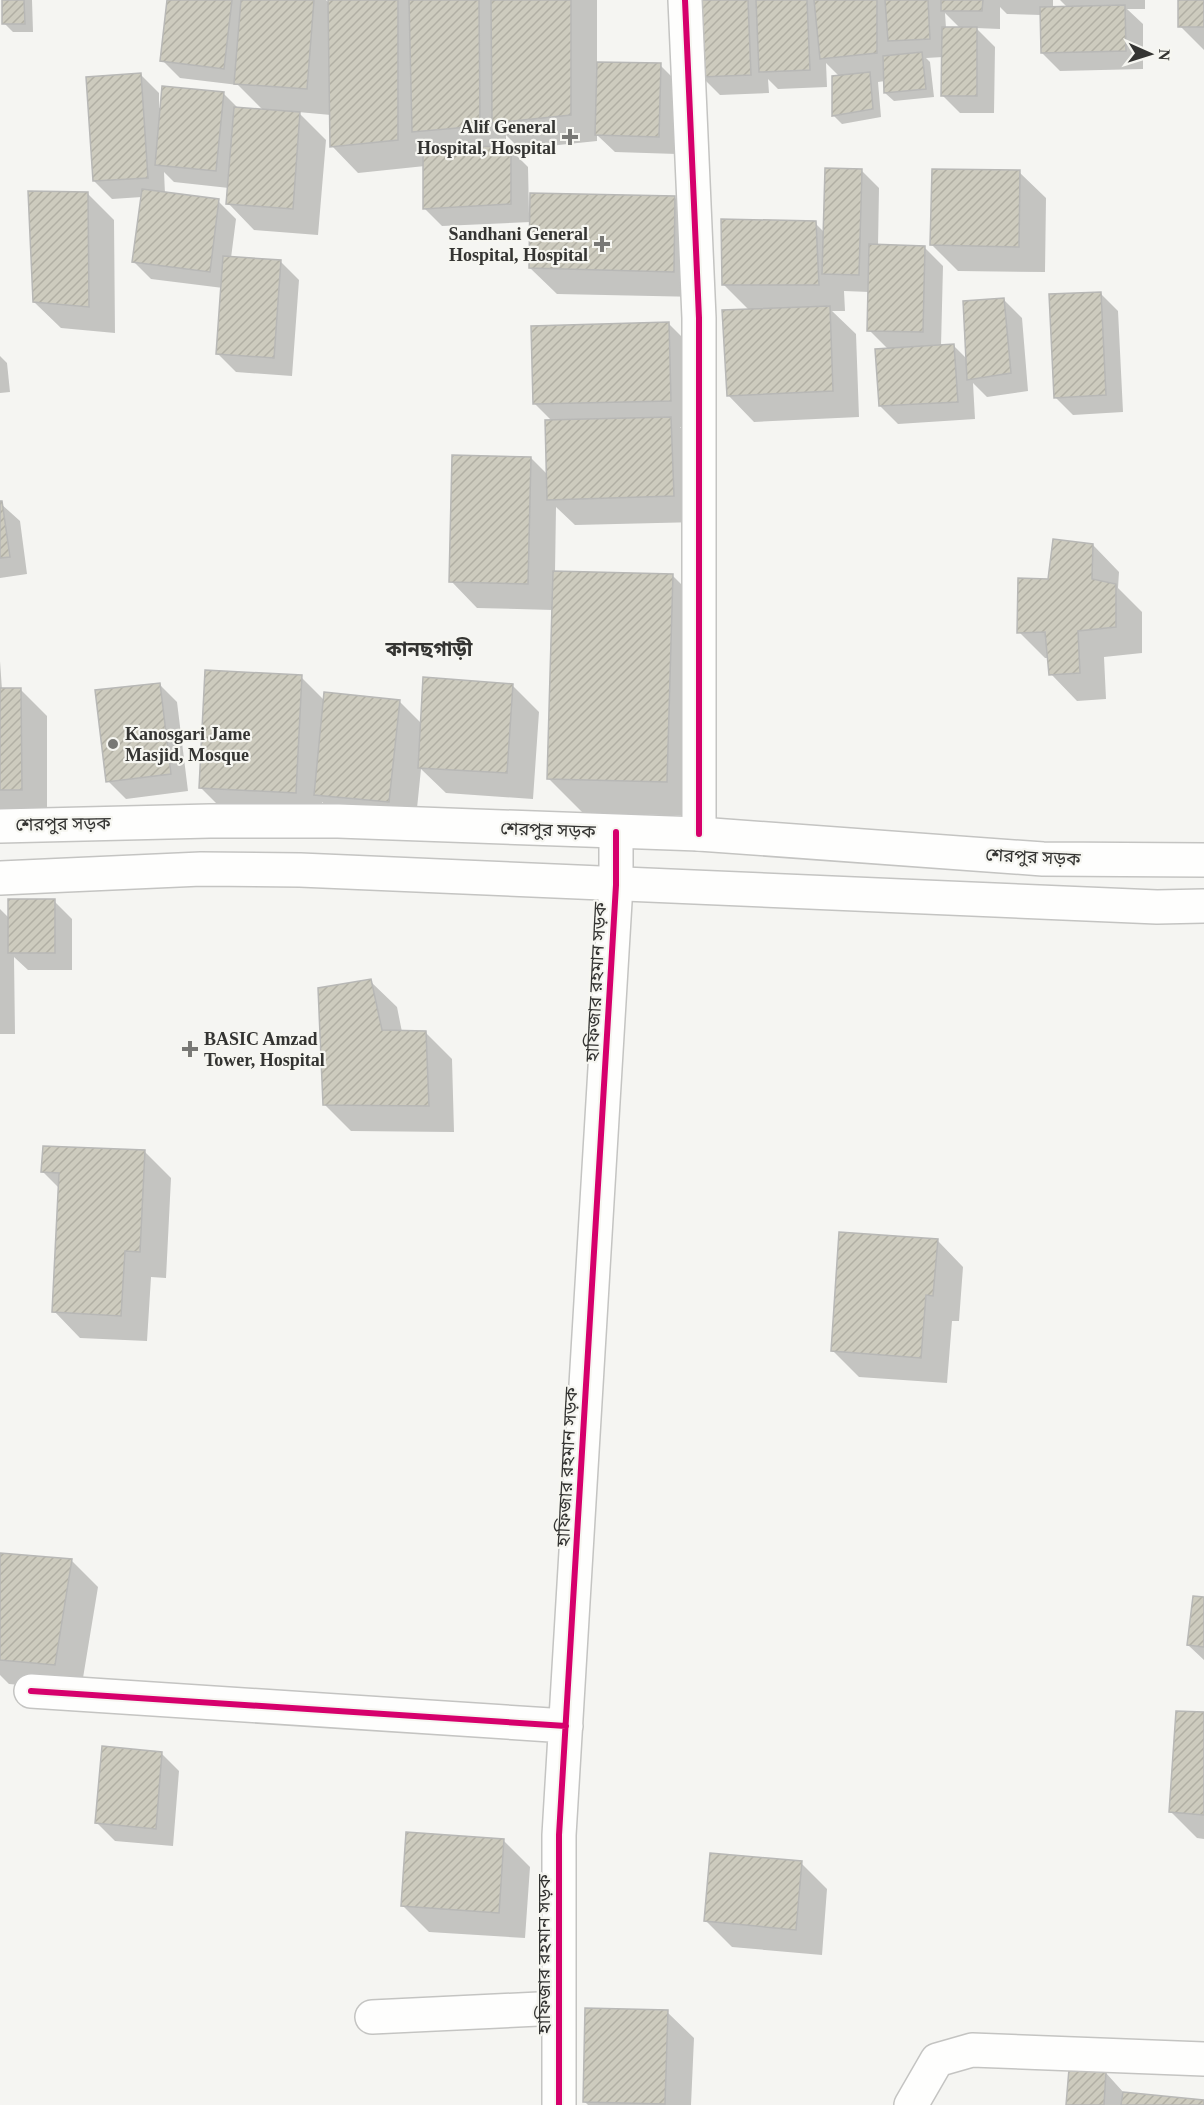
<svg xmlns="http://www.w3.org/2000/svg" width="1204" height="2105" font-family="'Times New Roman','Noto Sans Bengali',serif">
<style>
.shadow{fill:#0003;fill-rule:evenodd}
.building{fill:url(#building-hatch);stroke:#b8b8b6;stroke-width:1.5}
.lines{fill:none;stroke-linecap:round;stroke-linejoin:round}
.minor-casing{stroke:#c4c4c2;stroke-width:36}
.highway-casing{stroke:#c4c4c2;stroke-width:36}
.minor{stroke:#fefefd;stroke-width:33}
.highway{stroke:#fefefd;stroke-width:33}
.cycleway-casing{stroke:#f6f6f1;stroke-width:10}
.cycleway{stroke:#d6006c;stroke-width:6}
.poi-dot{fill:#787875;stroke:#f6f6f1;stroke-width:2}
.labels{text-anchor:middle;stroke-width:4.5;stroke-linejoin:round;paint-order:stroke}
.poi-label{font-size:18px;font-weight:bold;fill:#343432;stroke:#f6f6f1;text-anchor:end}
.street-label{font-size:18px;fill:#343432;stroke:#f6f6f1}
.neighbourhood-label{font-size:20px;font-weight:bold;fill:#343432;stroke:#f6f6f1}
</style>
<defs>
<pattern id="building-hatch" width="6" height="6" patternUnits="userSpaceOnUse" patternTransform="scale(1.5)"><rect width="6" height="6" fill="#cdcbbe"/><path d="M-1 1l2-2M0 6l6-6M5 7l2-2" fill="none" stroke="#b1afa4"/></pattern>
</defs>
<rect width="100%" height="100%" fill="#f5f5f2"/>
<path class="shadow" d="M3,0H32L33,32H13L4,23Z
M169,0H326L329,3V0H597V63L660,65L678,83L677,154L615,152L597,135V141L520,149L506,135V149H510L528,167L529,214L675,198L701,224L700,297L557,294L530,268L531,222L442,226L424,208L425,166L358,173L332,146L331,115L298,112L326,140L318,235L254,230L228,203L229,188L174,182L164,172L165,194L218,201L236,219L231,258L281,262L299,280L292,376L236,372L218,354L223,288L151,279L133,261L142,197L112,199L94,181L141,75L159,93V108L223,93L239,109L264,111L238,85L180,78L162,60Z
M698,0H1053V8H1068L1060,0H1145V9H1127L1143,24V69L1060,71L1042,53L1041,15L1007,14L1000,7V29L976,28L995,47L994,113H960L942,95L943,57L926,58L930,62L934,97L894,101L885,93V81L878,82L881,117L842,124L833,115L840,77L826,63L827,87L778,89L768,79L769,93L720,95L702,77ZM945,13L961,29L946,28Z
M1180,0H1204V50L1180,26Z
M861,170L879,188L878,246L925,248L943,266L941,346L953,345L968,360L1004,300L1022,318L1028,391L987,397L973,383L975,419L898,424L880,406L888,349L869,330L870,292L844,291L845,311H832L856,334L859,417L754,422L728,395L750,311L723,284L815,223L825,233Z
M1019,172L1046,198L1045,272L958,271L932,245Z
M88,194L114,220L115,333L61,328L34,302Z
M1100,293L1118,311L1123,412L1073,415L1055,397Z
M669,324L695,350L697,427H680L697,445L699,522L575,525L556,507L555,572L672,575L706,609L701,816L583,813L549,779L553,610L477,608L451,581L531,458L548,475L552,421L535,404Z
M0,356L7,363L10,392L0,393Z
M0,503L20,521L27,574L0,578Z
M1093,545L1119,572L1118,588L1142,612V653L1104,657L1106,699L1077,701L1051,674L1049,658H1045L1019,632L1049,581Z
M0,661L2,690H21L47,716V816H0Z
M301,677L324,700L399,701L422,724L512,685L539,712L533,799L446,793L421,769L415,828L342,821L322,802V819L227,814L200,787Z
M159,684L177,702L188,791L126,799L108,781Z
M54,901L72,919V970H28L14,957L15,1034H0V909L9,918Z
M370,981L397,1007L402,1032L426,1033L452,1059L454,1132L351,1131L324,1104Z
M145,1152L171,1178L166,1278L151,1277L147,1341L80,1338L54,1311L60,1189L43,1172Z
M937,1240L963,1267L959,1321H952L947,1383L859,1377L832,1350Z
M0,1554L72,1561L98,1587L81,1690L9,1684L0,1675Z
M1204,1599V1660L1188,1645Z
M1204,1714V1839L1197,1838L1171,1812Z
M161,1753L179,1771L173,1846L115,1841L97,1823Z
M503,1840L530,1867L525,1938L429,1932L402,1905Z
M801,1863L827,1889L822,1955L732,1947L705,1920Z
M667,2012L694,2038L691,2105H588L584,2101Z
M1106,2073L1124,2093L1204,2101V2105H1068Z"/>
<path class="building" d="M2,0H24L25,24H2Z
M167,0H232L224,69L160,61Z
M241,0H314L307,89L234,84Z
M328,0H398V140L330,147Z
M409,0H479L480,126L412,132Z
M491,0H571V115L492,123Z
M697,0H748L751,75L700,77Z
M756,0H807L810,70L759,72Z
M814,0H877V53L820,59Z
M885,0H928L930,39L888,41Z
M941,0H983L982,11H941Z
M1178,0H1204V27H1178Z
M1125,5L1126,51L1041,53L1040,7Z
M942,27H977V96H941Z
M922,52L926,89L884,93L883,56Z
M597,62L661,63L659,137L595,135Z
M870,72L873,109L832,116V76Z
M141,73L148,178L93,181L86,77Z
M162,86L224,92L216,171L155,165Z
M234,107L300,112L293,209L226,204Z
M423,145L511,147V204L423,209Z
M825,168L862,169L859,275L822,274Z
M932,169L1020,170L1019,247L930,245Z
M142,189L219,199L210,272L132,262Z
M28,191L88,192L89,307L33,302Z
M530,193L675,196L674,272L529,268Z
M721,219L816,221L819,285H722Z
M869,244L925,246L923,332L867,331Z
M223,256L281,260L274,358L216,354Z
M1101,292L1106,395L1054,398L1049,294Z
M1004,298L1011,373L967,380L963,301Z
M830,306L833,391L727,396L722,310Z
M669,322L671,401L533,404L531,326Z
M954,344L958,402L879,406L875,349Z
M671,417L674,496L547,500L545,420Z
M452,455L531,457L528,584L449,582Z
M0,501H2L10,557L0,558Z
M1053,539L1093,544L1092,579L1116,584V627L1078,631L1080,673L1049,675L1045,632L1017,633L1018,578L1048,579Z
M553,571L673,574L667,782L547,779Z
M205,670L302,675L296,793L199,788Z
M423,677L513,684L507,773L418,768Z
M160,683L171,774L106,782L95,690Z
M0,688H21L22,790H0Z
M324,692L400,700L389,802L314,795Z
M8,899H55V953H8Z
M371,979L382,1030L426,1031L429,1106L323,1105L318,988Z
M43,1146L145,1150L140,1252L125,1251L121,1316L52,1312L59,1173L41,1172Z
M839,1232L938,1239L933,1296L926,1295L921,1358L831,1351Z
M0,1553L72,1559L55,1665L0,1660Z
M1193,1596L1204,1597V1647L1187,1645Z
M1176,1711L1204,1712V1815L1169,1812Z
M102,1746L162,1752L156,1829L95,1823Z
M406,1832L504,1839L499,1913L401,1906Z
M710,1853L802,1861L796,1930L704,1921Z
M585,2008L668,2010L665,2104L583,2102Z
M1069,2069L1106,2072L1104,2105H1066Z
M1123,2092L1204,2100V2105H1121Z"/>
<g class="lines">
<defs>
<path id="minor" d="M685,0L699,318V834
M31,1691L566,1726
M372,2017L559,2008
M559,2105V1835L616,885V832
M911,2105L937,2060L972,2050L1204,2059"/>
<path id="highway" d="M0,826L210,821H338L699,834L1043,859L1204,860
M0,878L201,869L300,870L1157,907L1204,906"/>
</defs>
<use href="#minor" class="minor-casing"/>
<use href="#highway" class="highway-casing"/>
<use href="#minor" class="minor"/>
<use href="#highway" class="highway"/>
<defs>
<path id="cycleway" d="M685,0L699,318V834
M31,1691L566,1726
M559,2105V1835L616,885V832"/>
</defs>
<use href="#cycleway" class="cycleway-casing"/>
<use href="#cycleway" class="cycleway"/>
</g>
<g class="poi-dot">
<path d="M567 128h6v6h6v6h-6v6h-6v-6h-6v-6h6z"/>
<path d="M599 235h6v6h6v6h-6v6h-6v-6h-6v-6h6z"/>
<circle cx="113" cy="744" r="6"/>
<path d="M187 1040h6v6h6v6h-6v6h-6v-6h-6v-6h6z"/>
</g>
<g class="labels">
<g class="poi-label">
<text x="556" y="133">Alif General<tspan x="556" dy="21">Hospital, Hospital</tspan></text>
<text x="588" y="240">Sandhani General<tspan x="588" dy="21">Hospital, Hospital</tspan></text>
<text x="125" y="740" text-anchor="start">Kanosgari Jame<tspan x="125" dy="21">Masjid, Mosque</tspan></text>
<text x="204" y="1045" text-anchor="start">BASIC Amzad<tspan x="204" dy="21">Tower, Hospital</tspan></text>
</g>
<g class="street-label">
<text transform="translate(63 824) rotate(-1)" y="6">শেরপুর সড়ক</text>
<text transform="translate(548 830) rotate(2)" y="6">শেরপুর সড়ক</text>
<text transform="translate(1033 857) rotate(3)" y="6">শেরপুর সড়ক</text>
<text transform="translate(596 982) rotate(-87)" y="6">হাফিজার রহমান সড়ক</text>
<text transform="translate(567 1467) rotate(-87)" y="6">হাফিজার রহমান সড়ক</text>
<text transform="translate(544 1954) rotate(-90)" y="6">হাফিজার রহমান সড়ক</text>
</g>
<g class="neighbourhood-label">
<text x="429" y="656">কানছগাড়ী</text>
</g>
</g>
<g transform="translate(1150 54) rotate(93)" stroke="#f6f6f1" stroke-width="4.5" paint-order="stroke">
<path d="M0-4.5L10 22L0 15L-10 22Z" fill="#343432"/>
<text y="-9" font-size="16" font-weight="bold" text-anchor="middle" fill="#343432">N</text>
</g>
</svg>
